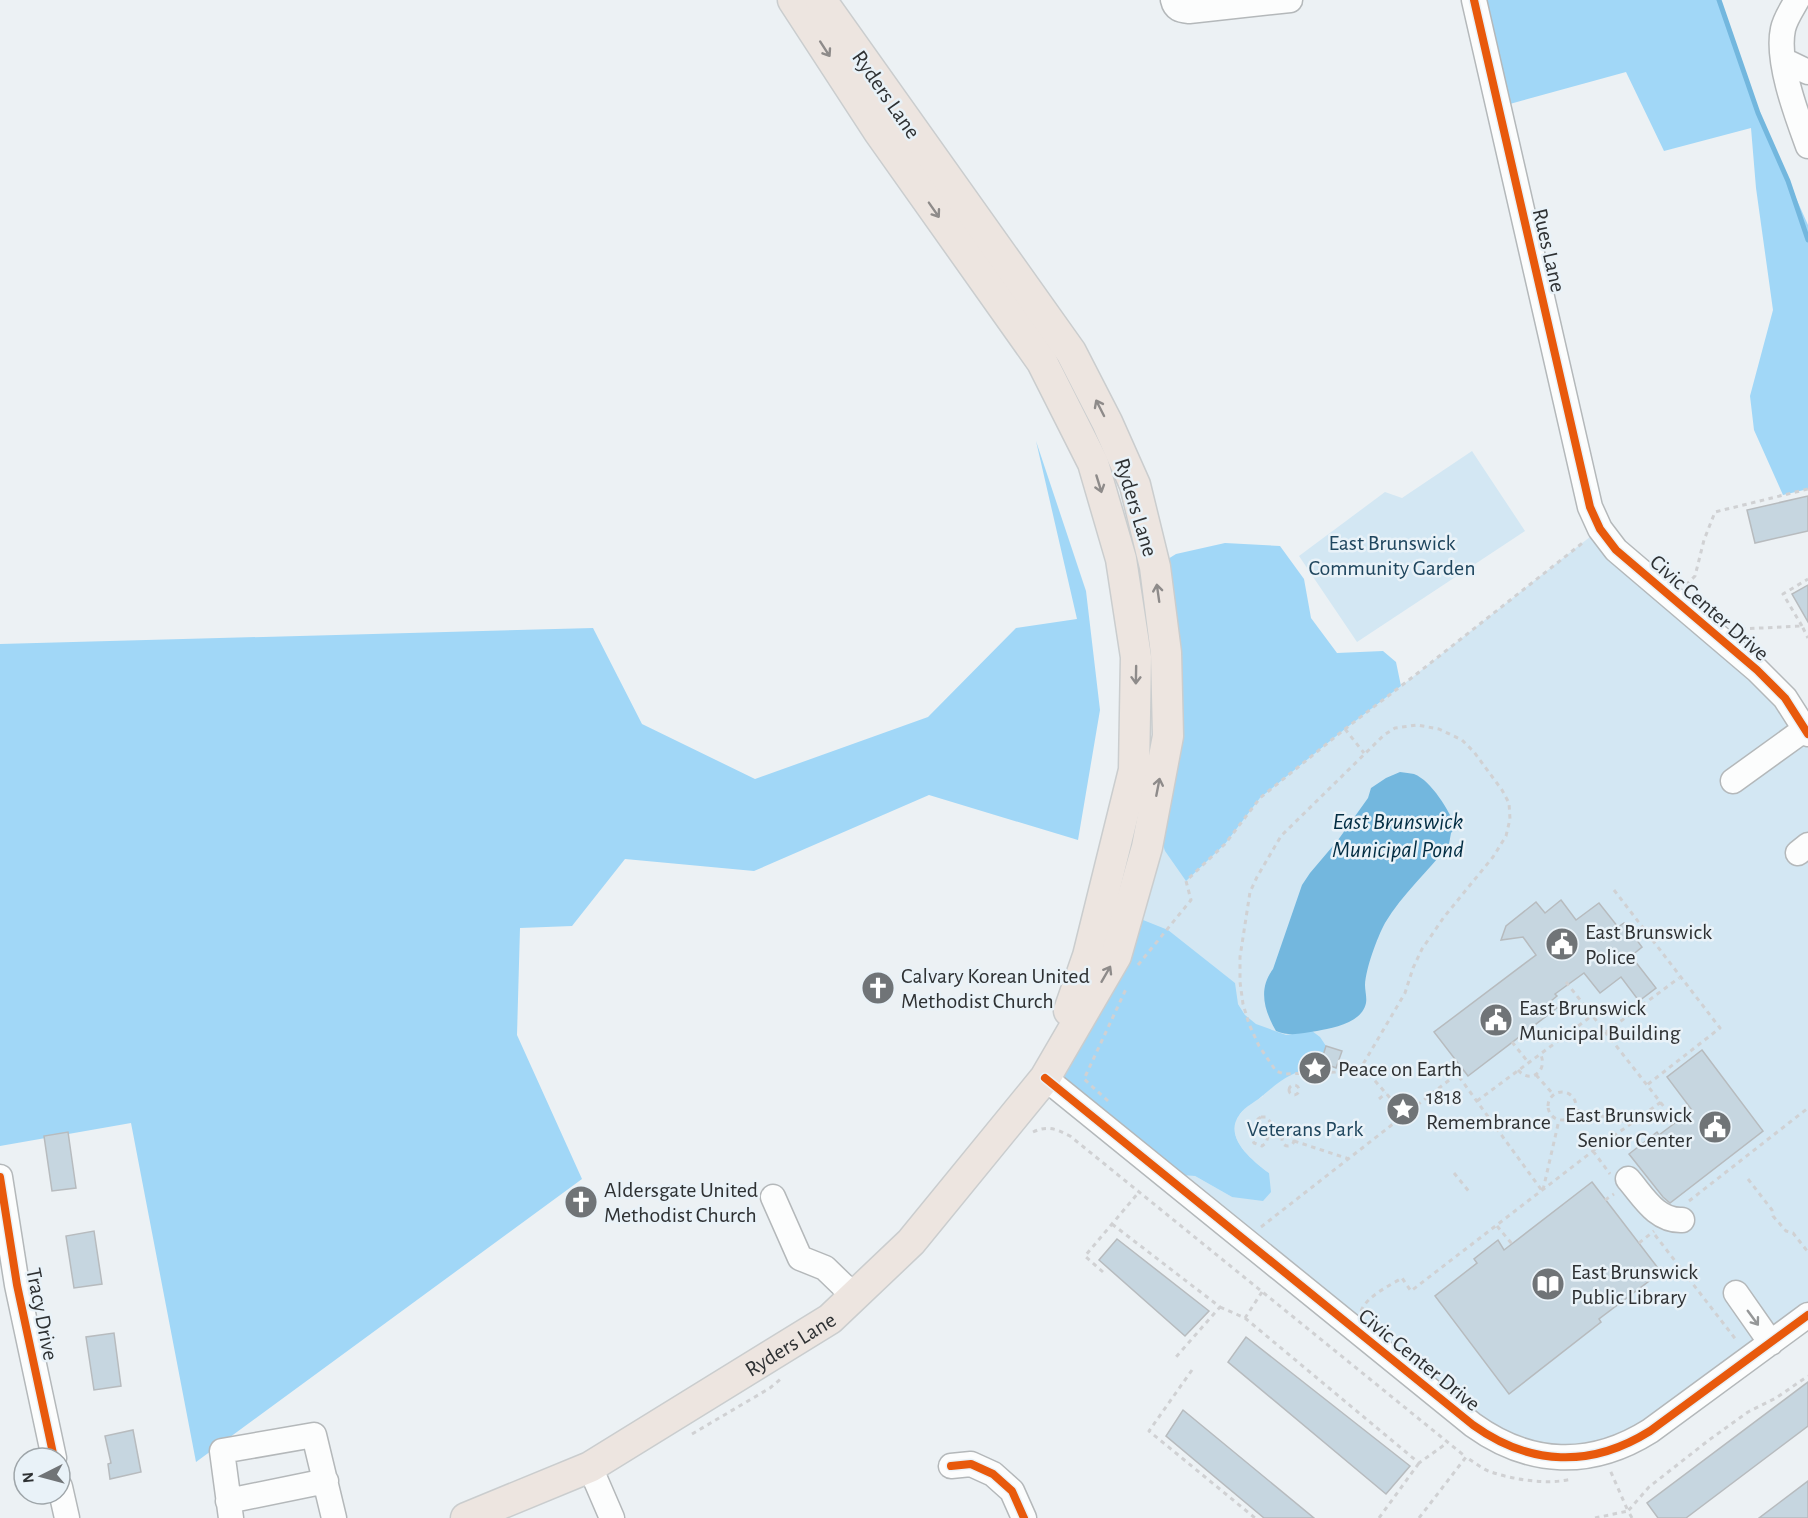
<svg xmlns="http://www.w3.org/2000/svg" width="1808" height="1518" font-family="'Alegreya Sans',sans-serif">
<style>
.green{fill:#d3e7f3}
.forest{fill:#a1d7f7}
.water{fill:#73b7de}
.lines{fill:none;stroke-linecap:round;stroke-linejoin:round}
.stream{stroke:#73b7de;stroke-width:5}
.building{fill:#c6d6e0;stroke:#b7bbbe;stroke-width:1.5}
.minor-casing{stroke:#b4b8ba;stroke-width:27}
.major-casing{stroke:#cacdce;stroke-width:33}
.path{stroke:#d0d1d3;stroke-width:3;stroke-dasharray:4.5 4.5;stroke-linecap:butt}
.minor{stroke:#fcfdfd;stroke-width:24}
.major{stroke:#ede5e0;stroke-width:30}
.cycleway-casing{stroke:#e9f2f8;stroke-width:11}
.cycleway{stroke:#e8590c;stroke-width:8}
.oneway{stroke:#8e8b8a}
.oneway2{stroke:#959798}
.labels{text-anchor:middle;stroke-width:5;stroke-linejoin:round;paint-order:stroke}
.street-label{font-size:22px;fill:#2e3133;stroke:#e9f2f8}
.park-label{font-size:22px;fill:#1f465e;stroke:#e9f2f8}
.poi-label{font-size:22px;fill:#2e3133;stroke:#e9f2f8;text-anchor:start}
.water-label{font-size:24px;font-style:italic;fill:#022d43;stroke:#e9f2f8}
</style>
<rect width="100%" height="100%" fill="#ecf1f4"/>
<path class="green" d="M1472,451L1525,531L1357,642L1299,556L1385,492L1402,498Z
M1600,529L1808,734V1315L1637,1439L1517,1450L1162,1174L1195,1176L1232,1197L1269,1173C1253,1161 1221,1136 1241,1113C1246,1106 1256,1101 1263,1096L1245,1015L1238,1004L1128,914L1153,814L1186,880L1225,844L1260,798L1345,729L1414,676Z"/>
<path class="forest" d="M1474,0H1719L1758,113L1808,225V489L1783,495L1754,430L1750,396L1773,310L1756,188L1751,128L1664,151L1626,72L1499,107Z
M1036,441L1086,591L1100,710L1078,840L929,795L754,871L625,859L572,926L520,928L517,1035L582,1179L196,1462L131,1123L0,1146V644L593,628L642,724L755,779L928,717L1016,628L1077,619Z
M1225,543L1280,546L1304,579L1311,618L1337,653L1383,651L1396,662L1401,686L1345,729L1260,798L1225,844L1186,881L1165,851L1153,814L1155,567L1176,554Z
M1128,914L1168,930L1235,983L1238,1004L1245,1015L1256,1024L1286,1035L1312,1031L1320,1037L1326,1046L1321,1062C1311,1068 1301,1070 1291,1075C1280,1080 1271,1089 1261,1097C1255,1102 1245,1107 1240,1114C1222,1137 1253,1161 1269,1173L1271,1192L1263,1201L1232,1197L1195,1176L1162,1174L1045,1078Z"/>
<path class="water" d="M1400,772C1405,773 1410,773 1414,774C1432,781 1449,811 1456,827L1451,833L1449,844C1429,871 1402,894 1385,923C1377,938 1366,968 1365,985C1365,991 1367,997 1366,1003C1362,1023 1333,1028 1317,1031C1302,1033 1291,1037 1276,1031C1264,1010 1258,989 1273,969L1302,885L1310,873L1338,840L1368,798L1371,788L1386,778Z"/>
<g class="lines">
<path class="stream" d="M1719,0L1758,113L1788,181L1808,240"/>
</g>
<path class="building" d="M1808,496V531L1755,543L1747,510Z
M1808,585V622L1792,594Z
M1561,900L1576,920L1599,903L1618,927L1624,923L1642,947L1631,956L1656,988L1639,1001L1621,977L1600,993L1584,973L1555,994L1557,996L1551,1001L1557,1008L1468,1076L1434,1032L1536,955L1523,937L1501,940L1506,926L1536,902L1545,913Z
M1326,1046L1342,1051L1336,1068L1321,1062Z
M1702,1050L1763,1131L1670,1203L1663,1197L1629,1154L1657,1132L1659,1135L1692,1110L1667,1077Z
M68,1132L76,1188L52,1191L44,1136Z
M1592,1182L1661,1272L1599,1319L1601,1322L1509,1394L1435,1296L1477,1263L1474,1259L1498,1240L1504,1250Z
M94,1231L102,1284L74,1288L66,1236Z
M1117,1239L1209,1311L1185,1336L1099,1260Z
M114,1333L121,1386L94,1390L86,1337Z
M1246,1337L1410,1466L1386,1494L1228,1362Z
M1808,1382V1426L1686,1518H1658L1647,1503Z
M1183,1410L1314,1518H1264L1166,1436Z
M133,1430L141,1472L110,1479L108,1464L111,1463L105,1436Z
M1808,1481V1518H1759Z"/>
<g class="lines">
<defs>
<path id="minor" d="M1173,0C1175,9 1180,10 1189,11L1290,0
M1474,0L1590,507L1600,529L1616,550L1757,670L1785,698L1808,734
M1797,0C1792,9 1785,19 1783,29C1776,61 1797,116 1808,146
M1783,60L1808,72
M1733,781L1805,729
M1798,853L1808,845
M1045,1078L1473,1425C1530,1466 1591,1468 1650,1431L1808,1315
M0,1177L17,1285L54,1458
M1628,1179C1643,1196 1656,1221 1682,1220
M773,1197L800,1258L825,1268L854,1296
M1736,1293L1771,1343
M951,1466L971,1464L993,1474L1012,1491L1024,1518
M590,1467L612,1518
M60,1487L67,1518
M228,1501L326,1481
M231,1518L222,1451L314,1435L334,1518"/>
<g id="major">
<path d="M793,0L879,132L1042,362L1093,463L1121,559L1136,657L1134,770L1088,956L1069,1011"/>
<path id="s1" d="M466,1518L590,1467L830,1319L911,1242L1045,1078L1116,956L1147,847L1168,736L1166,653L1155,567L1135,485L1107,422L1071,352L821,0"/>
</g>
</defs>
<use href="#minor" class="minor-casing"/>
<use href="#major" class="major-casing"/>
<path class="path" d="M1686,585L1695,576L1704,540L1715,512L1808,489
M1802,626L1783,594L1808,579
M1741,629L1802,626L1808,638
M1345,729L1364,753
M1614,890L1720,1028L1647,1085
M1138,965L1191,900L1186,881L1225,844L1260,798L1345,729L1414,676L1585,541
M1566,982L1676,1122
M1606,1032L1679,978
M1512,1042L1528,1062
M1362,1066L1335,1072L1284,1074L1276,1071L1259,1046L1249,1024L1243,1004L1240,982V957L1250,892L1257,877L1281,836L1384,735L1395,728L1417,725L1439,729L1462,740L1474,752L1502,790L1509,803L1510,819L1506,836L1493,857L1444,917L1422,949L1413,968L1405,993L1362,1066L1405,1115
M1518,1070C1531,1085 1549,1070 1540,1053
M1536,1075L1554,1095
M1289 1090a5 5 0 1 1 10 0a5 5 0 1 1-10 0Z
M1548 1106a14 14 0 1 1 28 0a14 14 0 1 1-28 0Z
M1379,1099L1386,1093
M1108,1101L1084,1079L1126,989
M1477,1101L1593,1015
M1575,1110L1632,1123
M1261,1117H1266L1272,1124L1266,1143L1262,1146L1254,1143L1252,1139L1258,1119Z
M1033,1132C1048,1125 1056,1129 1070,1136L1466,1457
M1270,1134L1283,1138
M1282 1140a6 6 0 1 1 12 0a6 6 0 1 1-12 0Z
M1294,1141L1349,1159
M1593,1151L1610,1174
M1454,1173L1471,1194
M1748,1179L1772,1210L1773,1216L1786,1231L1793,1233L1808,1252
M1543,1190L1559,1120
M1605,1200L1614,1194
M1689,1201L1808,1108
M1112,1224L1220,1307L1176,1357
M1497,1226L1512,1244
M1261,1227L1457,1074L1543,1192
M1655,1235L1737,1341
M1639,1243L1654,1231
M1103,1272L1085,1256L1139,1192
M1220,1307L1245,1318L1262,1292
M1361,1311C1367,1296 1389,1286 1402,1278L1411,1291L1593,1151L1661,1102
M1245,1318L1419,1463L1447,1443
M1192,1370L1149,1431L1255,1518
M692,1434L770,1388L783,1377
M1379,1518L1419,1463
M1419,1518L1466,1457C1474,1462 1482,1469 1491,1472C1515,1480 1548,1485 1572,1479
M1595,1518L1628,1511L1610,1470
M1632,1518L1628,1511L1649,1487L1709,1440L1748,1412L1776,1398L1808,1376"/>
<use href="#minor" class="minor"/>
<use href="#major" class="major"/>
<defs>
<path id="cycleway" d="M1474,0L1590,507L1600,529L1616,550L1757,670L1785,698L1808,734
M1045,1078L1473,1425C1530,1466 1591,1468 1650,1431L1808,1315
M0,1177L17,1285L54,1458
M951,1466L971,1464L993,1474L1012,1491L1024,1518"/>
</defs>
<use href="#cycleway" class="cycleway-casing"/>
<use href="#cycleway" class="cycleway"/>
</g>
<defs><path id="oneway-shaft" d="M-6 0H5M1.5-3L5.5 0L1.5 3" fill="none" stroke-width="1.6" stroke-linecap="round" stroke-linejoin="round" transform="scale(1.5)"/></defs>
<g class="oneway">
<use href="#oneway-shaft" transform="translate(825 49) rotate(57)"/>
<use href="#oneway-shaft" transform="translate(934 210) rotate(55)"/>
<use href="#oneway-shaft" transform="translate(1100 408) rotate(-117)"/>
<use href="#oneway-shaft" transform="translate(1099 484) rotate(73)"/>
<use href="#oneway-shaft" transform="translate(1158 593) rotate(-98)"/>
<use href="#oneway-shaft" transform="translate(1136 675) rotate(91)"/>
<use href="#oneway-shaft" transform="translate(1158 787) rotate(-79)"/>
<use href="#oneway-shaft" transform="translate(1106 974) rotate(-60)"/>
</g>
<use class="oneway2" href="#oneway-shaft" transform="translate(1753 1318) rotate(54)"/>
<defs>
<symbol id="civic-disc" viewBox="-11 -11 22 22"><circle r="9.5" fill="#707477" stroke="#e9f2f8"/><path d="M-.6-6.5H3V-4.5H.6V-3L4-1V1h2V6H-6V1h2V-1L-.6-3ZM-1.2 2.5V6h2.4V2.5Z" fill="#fff"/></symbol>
<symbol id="church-disc" viewBox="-11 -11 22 22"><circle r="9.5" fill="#707477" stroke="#e9f2f8"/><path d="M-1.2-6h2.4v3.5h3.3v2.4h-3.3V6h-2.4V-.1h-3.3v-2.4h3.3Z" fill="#fff"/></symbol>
<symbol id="sight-disc" viewBox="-11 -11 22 22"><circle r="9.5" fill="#707477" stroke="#e9f2f8"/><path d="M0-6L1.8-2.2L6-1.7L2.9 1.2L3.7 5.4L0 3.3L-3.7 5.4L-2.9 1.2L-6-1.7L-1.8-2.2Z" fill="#fff"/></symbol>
<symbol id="library-disc" viewBox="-11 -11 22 22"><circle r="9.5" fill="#707477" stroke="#e9f2f8"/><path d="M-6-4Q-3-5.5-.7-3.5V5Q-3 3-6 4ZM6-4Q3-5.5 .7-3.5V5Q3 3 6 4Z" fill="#fff"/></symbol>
</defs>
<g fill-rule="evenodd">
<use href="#civic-disc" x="1543" y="925" width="38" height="38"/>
<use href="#church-disc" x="859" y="969" width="38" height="38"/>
<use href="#civic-disc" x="1477" y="1001" width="38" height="38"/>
<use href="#sight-disc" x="1296" y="1049" width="38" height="38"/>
<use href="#sight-disc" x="1384" y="1090" width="38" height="38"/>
<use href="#civic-disc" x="1696" y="1108" width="38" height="38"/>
<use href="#church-disc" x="562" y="1183" width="38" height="38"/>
<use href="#library-disc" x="1529" y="1265" width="38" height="38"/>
</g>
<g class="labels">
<g class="street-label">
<text transform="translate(887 94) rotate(55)" y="8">Ryders Lane</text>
<text transform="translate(1550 250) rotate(77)" y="8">Rues Lane</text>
<text transform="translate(1137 507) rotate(73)" y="8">Ryders Lane</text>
<text transform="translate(1710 607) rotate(41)" y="8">Civic Center Drive</text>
<text transform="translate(43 1314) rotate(79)" y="8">Tracy Drive</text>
<text dy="8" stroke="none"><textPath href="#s1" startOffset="369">Ryders Lane</textPath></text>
<text transform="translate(1420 1359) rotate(39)" y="8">Civic Center Drive</text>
</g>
<g class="park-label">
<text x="1392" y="550">East Brunswick<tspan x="1392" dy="25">Community Garden</tspan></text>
<text x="1305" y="1136">Veterans Park</text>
</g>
<g class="poi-label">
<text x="1585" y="939">East Brunswick<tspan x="1585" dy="25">Police</tspan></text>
<text x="901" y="983">Calvary Korean United<tspan x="901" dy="25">Methodist Church</tspan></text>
<text x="1519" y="1015">East Brunswick<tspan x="1519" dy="25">Municipal Building</tspan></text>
<text x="1338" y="1076">Peace on Earth</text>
<text x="1426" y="1104">1818<tspan x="1426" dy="25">Remembrance</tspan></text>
<text x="1692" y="1122" text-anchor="end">East Brunswick<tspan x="1692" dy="25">Senior Center</tspan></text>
<text x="604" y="1197">Aldersgate United<tspan x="604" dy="25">Methodist Church</tspan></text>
<text x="1571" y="1279">East Brunswick<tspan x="1571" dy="25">Public Library</tspan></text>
</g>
<g class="water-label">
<text x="1398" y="829">East Brunswick<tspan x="1398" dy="28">Municipal Pond</tspan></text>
</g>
</g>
<g transform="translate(42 1476) rotate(264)"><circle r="28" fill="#e9f2f8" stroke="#9ea5a9" stroke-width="1.5"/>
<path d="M0-4.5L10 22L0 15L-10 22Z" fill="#707477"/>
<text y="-9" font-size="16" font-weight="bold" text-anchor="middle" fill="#2e3133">N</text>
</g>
</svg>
